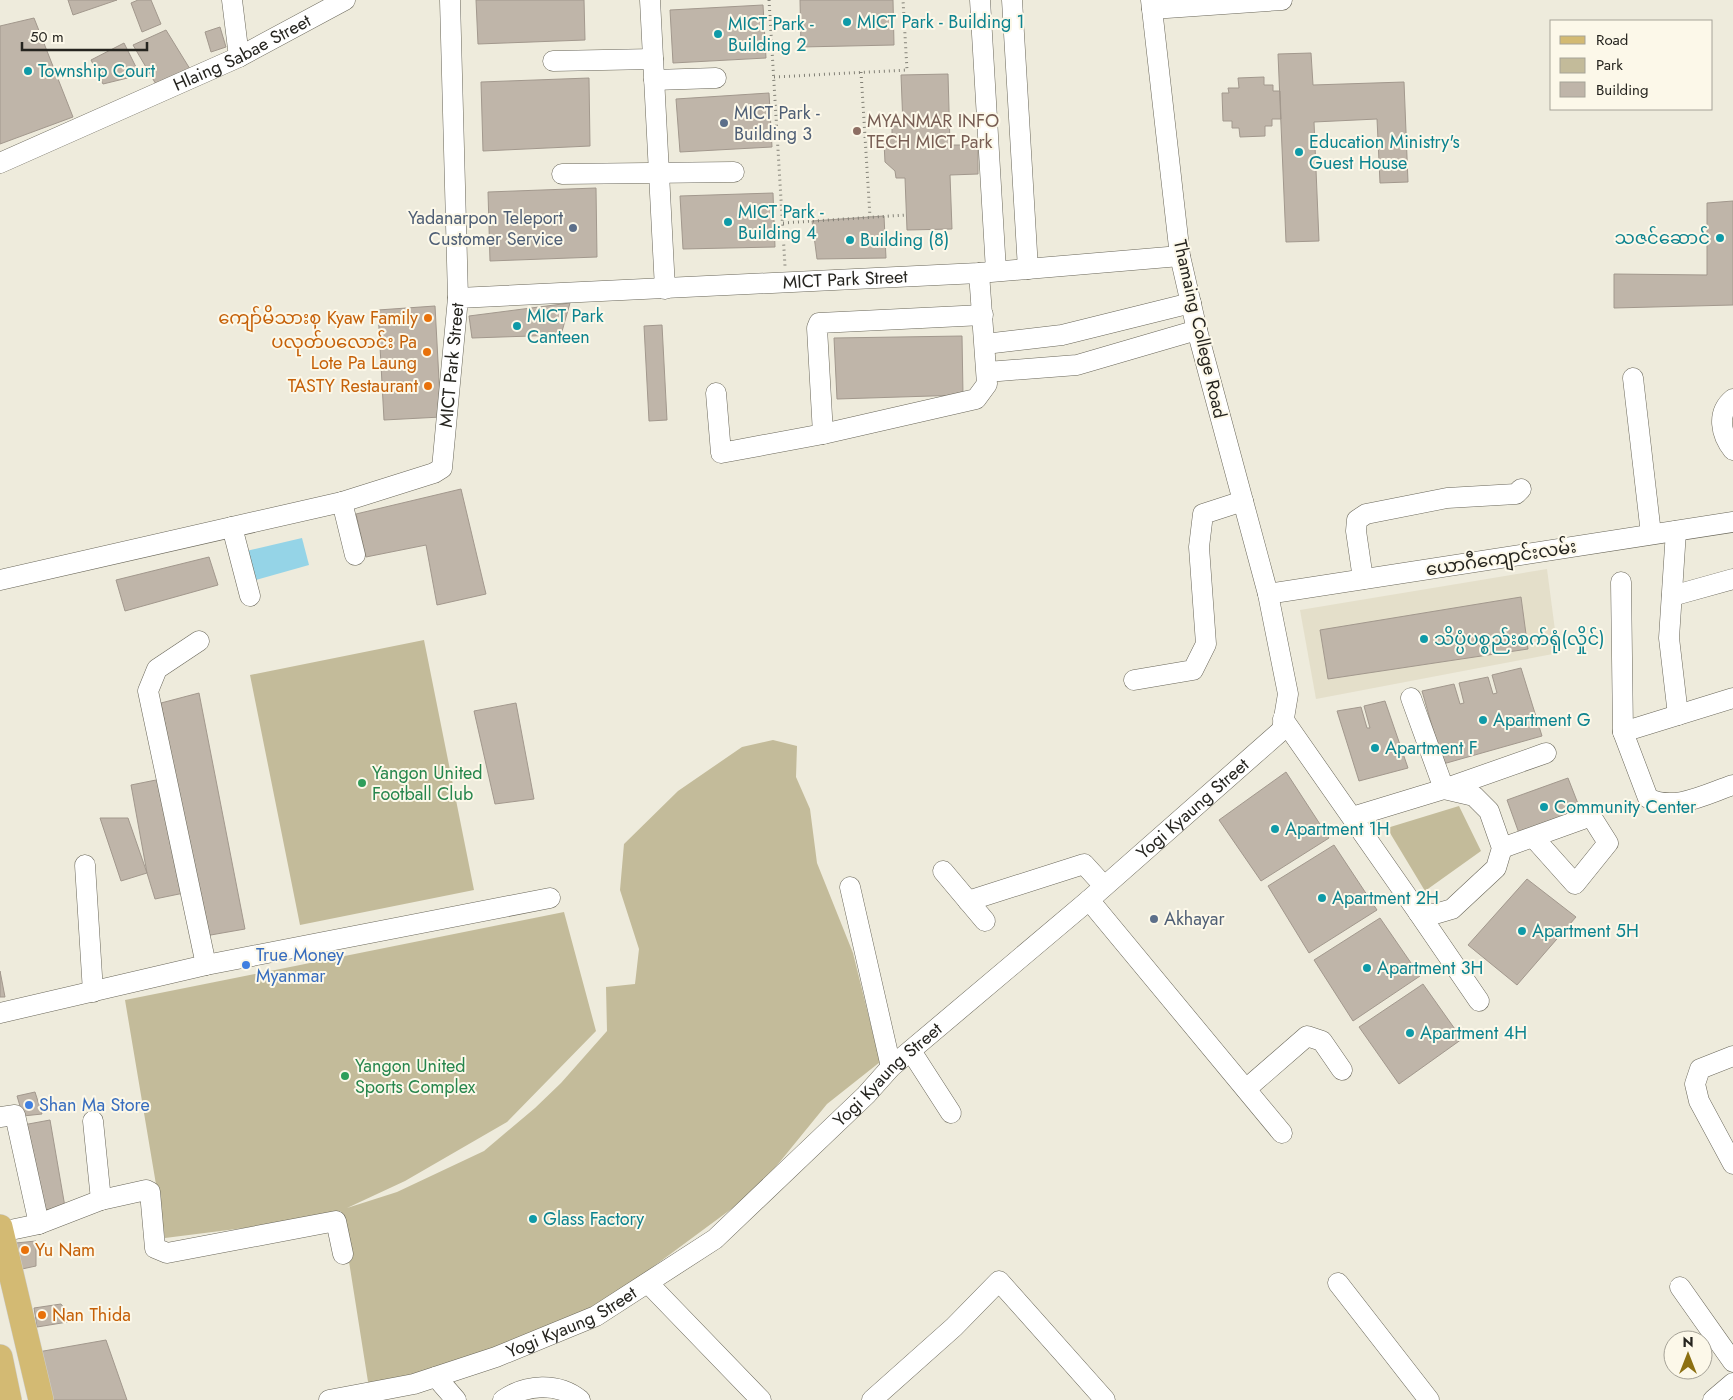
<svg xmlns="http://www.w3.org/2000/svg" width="1733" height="1400" font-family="Jost,'Noto Sans Myanmar',sans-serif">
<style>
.built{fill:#e4dfca}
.green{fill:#c3bb9a}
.water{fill:#95d4e7}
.building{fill:#bfb5a9;stroke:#a2988d}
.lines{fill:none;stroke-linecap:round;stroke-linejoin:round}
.minor-casing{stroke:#696659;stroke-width:21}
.major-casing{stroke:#cfcfce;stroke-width:26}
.path{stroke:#828076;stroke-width:3;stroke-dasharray:1 4;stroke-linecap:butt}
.minor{stroke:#fff;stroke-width:20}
.major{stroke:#d3ba73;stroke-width:25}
.culture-dot{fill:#0f9aa8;stroke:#fcf8e9;stroke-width:2}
.service-dot{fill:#5c6f8a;stroke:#fcf8e9;stroke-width:2}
.education-dot{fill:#8d6e63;stroke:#fcf8e9;stroke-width:2}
.food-dot{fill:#e8710a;stroke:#fcf8e9;stroke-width:2}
.leisure-dot{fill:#2e9e5b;stroke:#fcf8e9;stroke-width:2}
.shop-dot{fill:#3f7fe0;stroke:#fcf8e9;stroke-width:2}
.labels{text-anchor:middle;stroke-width:4;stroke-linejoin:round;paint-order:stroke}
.culture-label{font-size:18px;fill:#0d838f;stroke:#fcf8e9;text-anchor:start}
.street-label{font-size:18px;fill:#25241f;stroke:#fcf8e9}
.service-label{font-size:18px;fill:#4e5e75;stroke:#fcf8e9;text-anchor:start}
.education-label{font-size:18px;fill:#785e54;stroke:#fcf8e9;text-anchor:start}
.food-label{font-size:18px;fill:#c56008;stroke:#fcf8e9;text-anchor:end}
.leisure-label{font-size:18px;fill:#27864d;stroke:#fcf8e9;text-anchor:start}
.shop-label{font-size:18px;fill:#366cbe;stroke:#fcf8e9;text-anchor:start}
</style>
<rect width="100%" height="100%" fill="#eeebdc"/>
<path class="built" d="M1547,569L1558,653L1316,699L1300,610Z"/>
<path class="green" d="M424,640L474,890L300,925L250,675Z
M773,740L797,746L796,777L810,809L817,863L853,953L880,1062L827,1104L757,1190L596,1309L476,1357L369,1388L341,1211L324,1218L165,1238L125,1000L564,912L596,1031L507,1122L405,1181L347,1208L397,1192L484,1151L535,1108L561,1083L607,1031L606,987L635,984L639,949L620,890L624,844L678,791L742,747Z
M1459,806L1481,851L1425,891L1387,828Z"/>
<path class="water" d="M302,538L309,565L252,581L246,551Z"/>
<path class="building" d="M68,0H117L73,15Z
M138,0H151L161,24L142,32L131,3Z
M476,0H584L585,40L478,44Z
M800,0H893L894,45L801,47Z
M763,5L766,58L673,63L670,10Z
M34,18L73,117L0,144V26Z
M220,27L226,47L211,52L205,32Z
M166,30L190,69L157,86L133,45Z
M124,43L140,75L103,84L91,60Z
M1311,53L1313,85L1404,82L1408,182L1380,183L1377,119L1314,122L1319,241L1286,242L1278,54Z
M948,74L950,145H978V174L950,175L952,229L907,230L905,178H896L895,171L885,162L884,143L892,135V126H903L901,75Z
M1264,77V85H1273V91H1280L1281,119H1272V126H1265V136L1240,137L1239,128H1232V121H1223L1222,93H1229L1228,88H1239L1238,78Z
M589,78L590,146L483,151L481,82Z
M769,93L772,147L680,152L676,99Z
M596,188L597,257L490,261L488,192Z
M773,193L775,247L683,249L680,196Z
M1733,201V305L1614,308V274L1707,275V203Z
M884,216L886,258L817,259L812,221Z
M570,303L561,335L472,338L469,316Z
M435,306L441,417L384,420L378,310Z
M662,325L667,420L649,421L644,326Z
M962,336L963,395L837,399L834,338Z
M461,489L486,594L437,605L426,545L366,557L356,514Z
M209,557L218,585L125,611L116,580Z
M1521,597L1528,649L1328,679L1320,630Z
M1521,668L1542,736L1443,764L1422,691L1454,684L1460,704L1464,703L1459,683L1488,677L1493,694L1497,693L1492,675Z
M199,693L245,929L205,936L161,703Z
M1385,701L1408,768L1359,781L1337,711L1361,707L1367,728H1370L1364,706Z
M516,703L534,799L495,804L474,711Z
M1286,772L1329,838L1261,881L1219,820Z
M1568,778L1582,814L1520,836L1507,800Z
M161,779L184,893L155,899L147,873L131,785Z
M100,818H128L147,873L121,881Z
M1334,845L1377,910L1309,953L1268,886Z
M1527,879L1576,917L1517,985L1468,945Z
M1380,918L1420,976L1353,1021L1314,960Z
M0,971L5,997H0Z
M1423,984L1462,1039L1399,1084L1359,1027Z
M35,1092L42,1114L23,1116L17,1096Z
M50,1120L65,1207L38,1211L23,1125Z
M36,1241V1266L22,1269L16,1243Z
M61,1304L74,1321L37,1327L34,1308Z
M106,1340L127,1400H50L38,1352Z"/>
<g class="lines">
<defs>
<g id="minor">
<path d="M232,0L239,57"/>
<path d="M450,0L458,298"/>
<path d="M650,0L665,289"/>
<path d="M980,0L996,271"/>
<path d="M1012,0L1028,269"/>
<path d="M1152,9L1282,0"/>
<path d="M553,61L653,59"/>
<path d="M654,80L716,78"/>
<path id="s1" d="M0,163L239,57L345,0"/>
<path d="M562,174L734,172"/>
<path d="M985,344L1062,335L1191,303"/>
<path d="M987,372L1077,365L1197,330"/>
<path d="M1633,378L1651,534"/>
<path d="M716,393L721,453L823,434L976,399L987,384L979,273"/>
<path d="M1733,399C1716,413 1721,435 1733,450"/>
<path d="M823,434L817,328L819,323L983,315"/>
<path d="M342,502L355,555"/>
<path d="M232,527L250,596"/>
<path d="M1676,531L1669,638L1678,715"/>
<path d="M1363,579L1356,531L1357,520L1366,514L1447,498L1516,494L1521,489"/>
<path id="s2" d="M0,580L342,502L434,473L442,468L458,298L979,273L1180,256"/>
<path d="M1621,582L1623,732L1648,798C1674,812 1706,794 1733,785"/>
<path d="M1268,594L1733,522"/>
<path d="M1672,596L1733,579"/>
<path d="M199,641L157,669L148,691L206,965"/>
<path d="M1134,680L1193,670L1206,644L1199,547L1203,514L1243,501"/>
<path d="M1411,698L1444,789L1546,753"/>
<path d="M1283,719L1418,912L1435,914L1452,909L1496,868L1502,848L1489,811L1474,796L1444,789L1352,817"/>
<path d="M1623,732L1733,698"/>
<path d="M1502,848L1591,816L1608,843L1575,884L1533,837"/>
<path d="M85,865L93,992"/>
<path d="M943,871L985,921"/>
<path d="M850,887L891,1067"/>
<path d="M1089,900L1282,1133"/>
<path d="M968,901L1084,864L1104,886"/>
<path d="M1418,912L1479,1001"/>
<path d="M0,1013L206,965L550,898"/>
<path d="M911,1051L951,1113"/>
<path d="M1733,1056L1700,1069L1695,1084L1699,1101L1733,1164"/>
<path d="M1246,1089L1307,1036L1322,1041L1342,1070"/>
<path d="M0,1117L15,1115L39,1224"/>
<path d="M101,1200L146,1190L150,1192L155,1248L167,1253L336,1221L343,1254"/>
<path d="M1,1232L39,1224L101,1200L93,1121"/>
<path d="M648,1283L761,1400"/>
<path d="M1338,1283L1429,1400"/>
<path d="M1680,1287L1733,1362"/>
<path d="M436,1377L456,1400"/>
<path id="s3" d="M329,1400L414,1384L496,1357L596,1316L715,1239L866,1095L891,1067L1089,900L1282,730L1288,694L1268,594L1197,330L1180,256L1151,0"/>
<path d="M503,1400C526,1384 558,1382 580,1400"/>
<path d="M872,1400L954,1327L999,1281L1105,1400"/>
<path d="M1713,1400L1733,1383"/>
</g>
<path id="major" d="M0,1227L41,1400
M0,1357L9,1400"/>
</defs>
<use href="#minor" class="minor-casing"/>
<use href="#major" class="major-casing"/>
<path class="path" d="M769,0L785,266
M861,72L870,217
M774,77L907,70L903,0
M783,223L906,215"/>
<use href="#minor" class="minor"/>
<use href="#major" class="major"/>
</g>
<g class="culture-dot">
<circle cx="847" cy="22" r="5"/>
<circle cx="718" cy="34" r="5"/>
<circle cx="28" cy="71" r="5"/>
<circle cx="1299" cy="152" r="5"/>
<circle cx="728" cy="222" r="5"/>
<circle cx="1720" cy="238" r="5"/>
<circle cx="850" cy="240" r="5"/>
<circle cx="517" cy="326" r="5"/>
<circle cx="1424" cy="639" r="5"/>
<circle cx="1483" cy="720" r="5"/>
<circle cx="1375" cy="748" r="5"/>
<circle cx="1544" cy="807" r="5"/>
<circle cx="1275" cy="829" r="5"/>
<circle cx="1322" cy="898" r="5"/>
<circle cx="1522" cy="931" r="5"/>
<circle cx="1367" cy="968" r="5"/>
<circle cx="1410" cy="1033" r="5"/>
<circle cx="533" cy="1219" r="5"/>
</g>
<g class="service-dot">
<circle cx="724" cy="123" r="5"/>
<circle cx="573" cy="228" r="5"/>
<circle cx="1154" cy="919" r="5"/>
</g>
<circle class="education-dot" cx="857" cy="131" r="5"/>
<g class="food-dot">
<circle cx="428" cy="318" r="5"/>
<circle cx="427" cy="352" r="5"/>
<circle cx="428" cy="386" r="5"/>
<circle cx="25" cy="1250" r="5"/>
<circle cx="42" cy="1315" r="5"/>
</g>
<g class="leisure-dot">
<circle cx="362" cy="783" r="5"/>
<circle cx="345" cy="1076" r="5"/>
</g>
<g class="shop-dot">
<circle cx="246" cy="965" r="5"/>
<circle cx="29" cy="1105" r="5"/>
</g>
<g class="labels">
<g class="culture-label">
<text x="857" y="28">MICT Park - Building 1</text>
<text x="728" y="30">MICT Park -<tspan x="728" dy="21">Building 2</tspan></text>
<text x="38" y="77">Township Court</text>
<text x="1309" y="148">Education Ministry's<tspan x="1309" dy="21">Guest House</tspan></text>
<text x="738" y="218">MICT Park -<tspan x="738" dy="21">Building 4</tspan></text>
<text x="1710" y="244" text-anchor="end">သဇင်ဆောင်</text>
<text x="860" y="246">Building (8)</text>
<text x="527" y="322">MICT Park<tspan x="527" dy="21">Canteen</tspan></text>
<text x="1434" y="645">သိပ္ပံပစ္စည်းစက်ရုံ(လှိုင်)</text>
<text x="1493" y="726">Apartment G</text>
<text x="1385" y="754">Apartment F</text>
<text x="1554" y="813">Community Center</text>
<text x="1285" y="835">Apartment 1H</text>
<text x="1332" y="904">Apartment 2H</text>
<text x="1532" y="937">Apartment 5H</text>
<text x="1377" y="974">Apartment 3H</text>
<text x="1420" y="1039">Apartment 4H</text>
<text x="543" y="1225">Glass Factory</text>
</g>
<g class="street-label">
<text dy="6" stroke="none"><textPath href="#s1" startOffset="266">Hlaing Sabae Street</textPath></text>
<text dy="6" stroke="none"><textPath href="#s2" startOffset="1015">MICT Park Street</textPath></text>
<text transform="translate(1200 329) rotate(77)" y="6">Thamaing College Road</text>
<text dy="6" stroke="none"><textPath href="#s2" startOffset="560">MICT Park Street</textPath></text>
<text transform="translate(1501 558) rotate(-9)" y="6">ယောဂီကျောင်းလမ်း</text>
<text dy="6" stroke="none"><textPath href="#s3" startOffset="1066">Yogi Kyaung Street</textPath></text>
<text dy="6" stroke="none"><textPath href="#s3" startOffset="661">Yogi Kyaung Street</textPath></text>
<text dy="6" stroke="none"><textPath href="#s3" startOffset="256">Yogi Kyaung Street</textPath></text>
</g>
<g class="service-label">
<text x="734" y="119">MICT Park -<tspan x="734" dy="21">Building 3</tspan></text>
<text x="563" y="224" text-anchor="end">Yadanarpon Teleport<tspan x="563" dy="21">Customer Service</tspan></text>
<text x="1164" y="925">Akhayar</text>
</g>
<g class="education-label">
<text x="867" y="127">MYANMAR INFO<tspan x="867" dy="21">TECH MICT Park</tspan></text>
</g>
<g class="food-label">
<text x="418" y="324">ကျော်မိသားစု Kyaw Family</text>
<text x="417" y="348">ပလုတ်ပလောင်း Pa<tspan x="417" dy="21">Lote Pa Laung</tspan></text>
<text x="418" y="392">TASTY Restaurant</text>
<text x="35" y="1256" text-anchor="start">Yu Nam</text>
<text x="52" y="1321" text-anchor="start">Nan Thida</text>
</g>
<g class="leisure-label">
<text x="372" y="779">Yangon United<tspan x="372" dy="21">Football Club</tspan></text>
<text x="355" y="1072">Yangon United<tspan x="355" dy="21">Sports Complex</tspan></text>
</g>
<g class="shop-label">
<text x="256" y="961">True Money<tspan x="256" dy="21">Myanmar</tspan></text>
<text x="39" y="1111">Shan Ma Store</text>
</g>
</g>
<rect x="1550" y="20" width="162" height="90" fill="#fcf8e9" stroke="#a6a398"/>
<rect x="1560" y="36" width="25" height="8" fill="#d3ba73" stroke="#a6a398"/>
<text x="1596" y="45" font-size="15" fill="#25241f">Road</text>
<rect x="1560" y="58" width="25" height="15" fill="#c3bb9a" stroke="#a6a398"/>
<text x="1596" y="70" font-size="15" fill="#25241f">Park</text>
<rect x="1560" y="82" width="25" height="15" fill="#bfb5a9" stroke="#a6a398"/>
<text x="1596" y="95" font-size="15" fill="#25241f">Building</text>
<g transform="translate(1688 1355)"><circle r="24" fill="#fcf8e9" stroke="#a6a398"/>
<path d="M0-4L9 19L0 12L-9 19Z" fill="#8c7012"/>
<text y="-8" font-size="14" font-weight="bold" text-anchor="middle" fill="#25241f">N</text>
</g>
<path d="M22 42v8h125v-8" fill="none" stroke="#25241f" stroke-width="2.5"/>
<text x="30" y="42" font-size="15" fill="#25241f" stroke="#fcf8e9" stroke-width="4" paint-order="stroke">50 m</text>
</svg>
